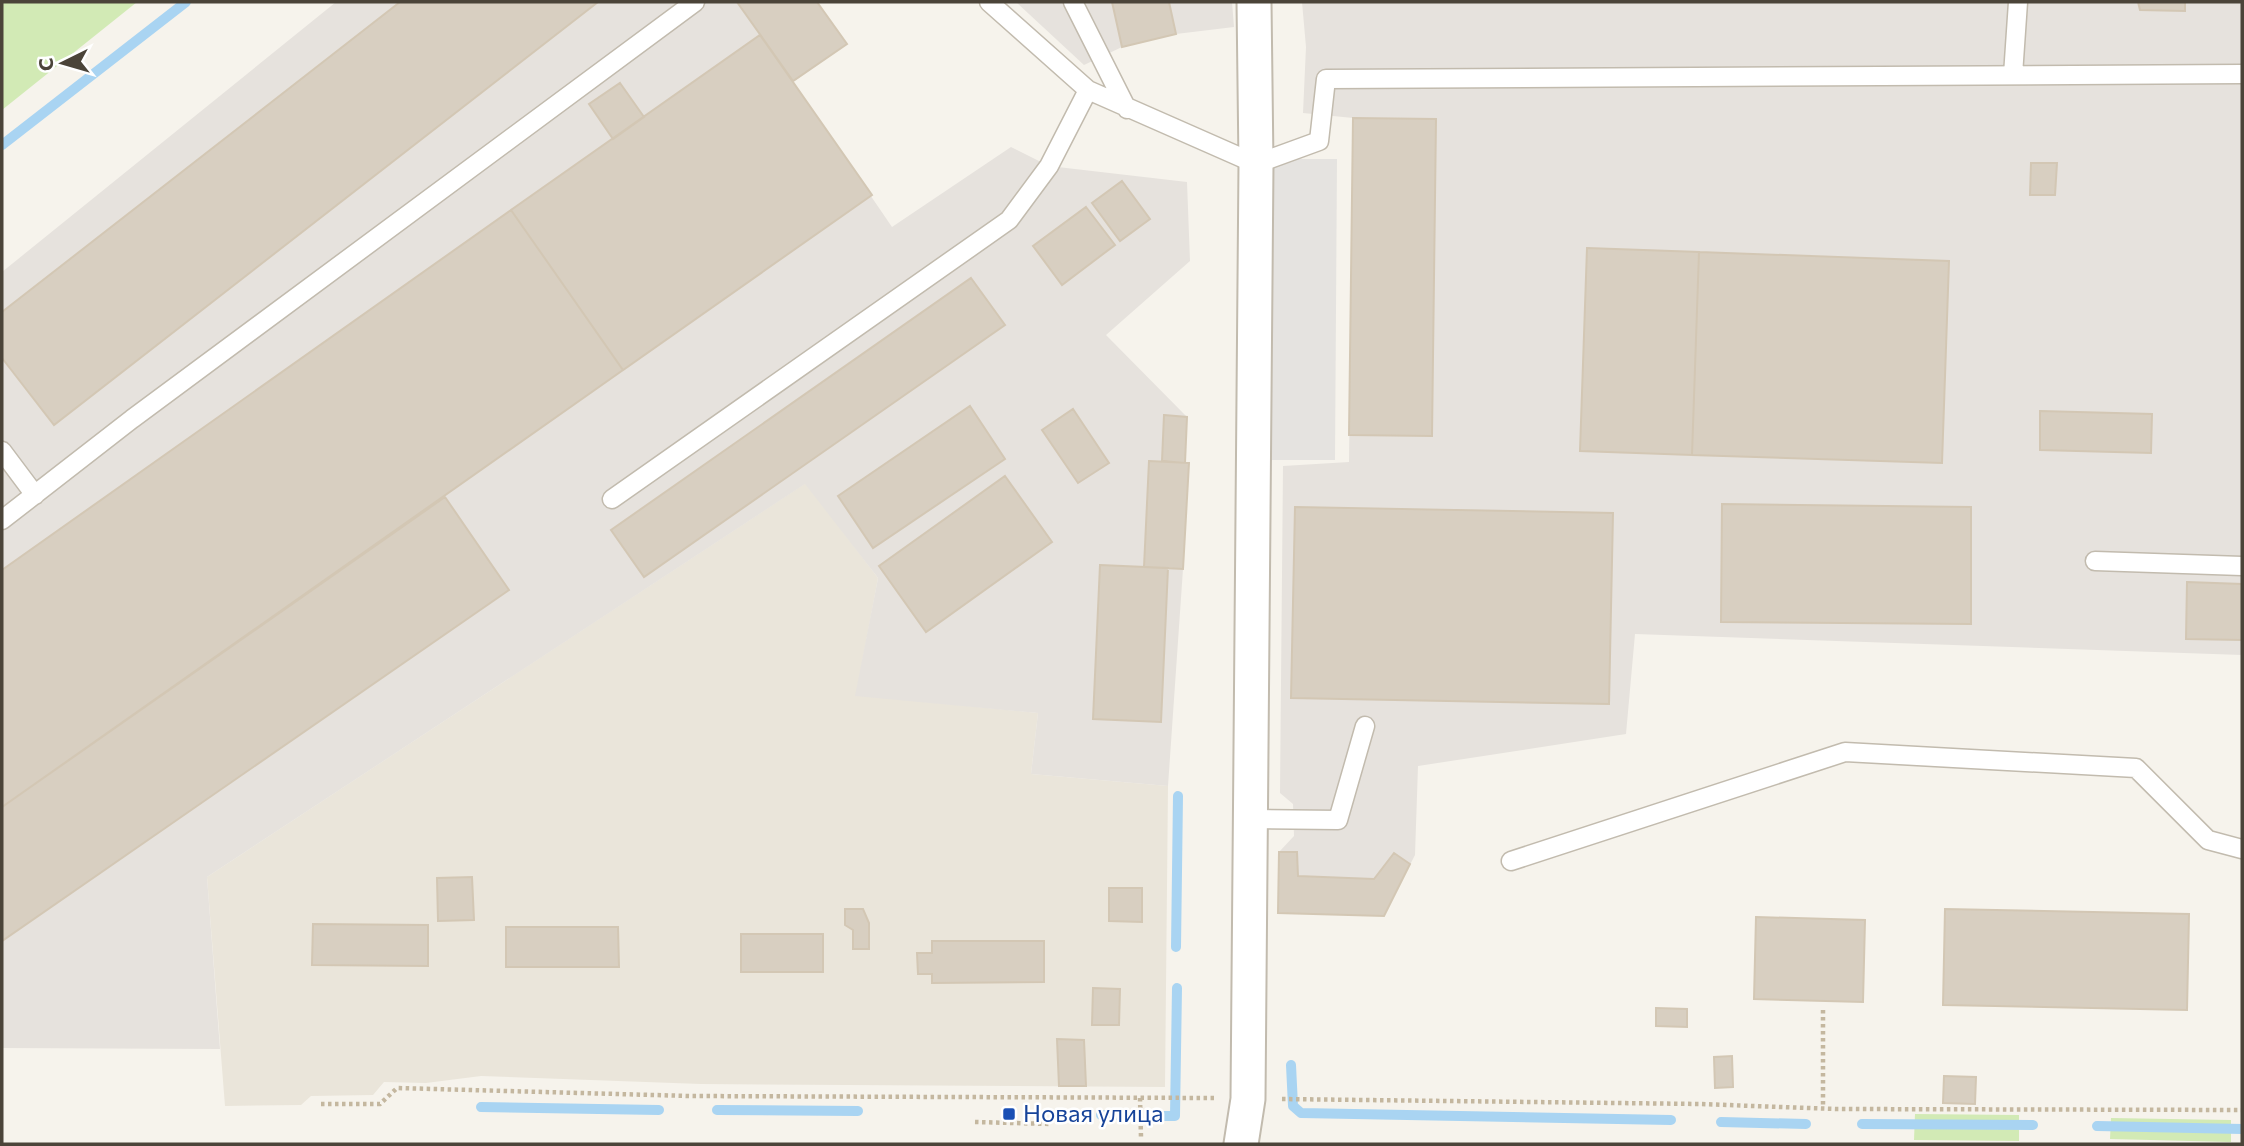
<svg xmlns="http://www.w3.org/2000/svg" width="2244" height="1146" font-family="Commissioner,sans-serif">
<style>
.residential{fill:#eae5da}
.industrial{fill:#e6e2dd}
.green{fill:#d2eab5}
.parking{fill:#e5e3e0}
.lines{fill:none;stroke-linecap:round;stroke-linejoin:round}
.stream{stroke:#a9d4f2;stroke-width:10}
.building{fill:#d8cfc1;stroke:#d3c7b4;stroke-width:2}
.service-casing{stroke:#c2bbae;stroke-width:21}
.minor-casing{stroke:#c2bbae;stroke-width:37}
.path{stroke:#c4b79f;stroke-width:4.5;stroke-dasharray:3.5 3.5;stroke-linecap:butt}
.service{stroke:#fff;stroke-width:18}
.minor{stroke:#fff;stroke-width:33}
.transit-dot{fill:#1a4fb4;stroke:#fff;stroke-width:2.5}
.labels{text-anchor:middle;stroke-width:5;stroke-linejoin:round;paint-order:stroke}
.transit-label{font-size:24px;fill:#164399;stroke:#fff;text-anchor:start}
</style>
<rect width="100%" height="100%" fill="#f6f3ec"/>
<path class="residential" d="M806,483L878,578L856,695L1038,713L1031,774L1168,786L1165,1087L701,1084L481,1076L426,1083L384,1082L373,1095L311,1096L301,1105L225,1106L207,877Z"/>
<path class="industrial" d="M336,2H817L847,44L793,82L892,227L1011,147L1049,166L1187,182L1190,261L1106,335L1187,417L1185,462L1189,463L1183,569L1168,786L1031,774L1038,713L855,696L878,578L805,484L207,877L220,1049L2,1048V272Z
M1016,2H1232L1234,27L1176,34L1122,47L1084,65Z
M1302,2H2242V655L1635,634L1626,734L1418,766L1415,855L1384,916L1278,913L1279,852L1294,836L1293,804L1280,793L1283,466L1349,462L1353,118L1303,113L1306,47Z"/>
<path class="green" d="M2,2H137L2,110Z
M1915,1114L2019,1115V1141L1914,1140Z
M2111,1118L2231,1120V1142L2110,1139Z"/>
<path class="parking" d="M1271,159H1337L1335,460H1268Z"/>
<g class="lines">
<path class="stream" d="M2,145L186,2
M1176,947L1178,796
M1291,1065L1293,1106L1301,1113L1671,1120
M481,1107L659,1110
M717,1110L858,1111
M1101,1115H1124
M1157,1116H1175L1177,988
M1721,1122L1806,1124
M1862,1124L2033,1125
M2097,1126L2242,1129"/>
</g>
<path class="building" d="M400,2H598L54,425L2,358V312Z
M737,2H817L847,44L793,81Z
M1112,2H1169L1176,34L1122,47Z
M2138,2H2185V11L2140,10Z
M760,35L872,195L623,370L511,210Z
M620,83L644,117L613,139L589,104Z
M1353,118L1436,119L1432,436L1349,435Z
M2031,163H2057L2055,195H2030Z
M1122,181L1150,219L1120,241L1092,203Z
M1086,207L1115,245L1062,285L1033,246Z
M511,210L623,370L2,807V570Z
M1587,248L1699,252L1692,455L1580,451Z
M1699,252L1949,261L1942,463L1692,455Z
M971,278L1005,325L644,577L611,530Z
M970,406L1005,459L873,548L838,496Z
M1073,409L1109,463L1078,483L1042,430Z
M2040,411L2152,414L2151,453L2040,450Z
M1164,415L1187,417L1185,463L1162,461Z
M1149,461L1189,463L1183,569L1144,567Z
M1005,476L1052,542L926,632L879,566Z
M445,497L509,590L2,941V807Z
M1722,504L1971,507V624L1721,622Z
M1295,507L1613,513L1609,704L1291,698Z
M1100,565L1168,568L1161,722L1093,719Z
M2187,582L2242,584V640L2186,639Z
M1279,852H1297L1298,876L1374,879L1394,853L1410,864L1384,916L1278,913Z
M472,877L474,920L438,921L437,878Z
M1109,888H1142V922L1109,921Z
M845,909H863L869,923V949H853V930L845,925Z
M1945,909L2189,914L2187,1010L1943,1005Z
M1756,917L1865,920L1863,1002L1754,999Z
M313,924L428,925V966L312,965Z
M506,927H618L619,967H506Z
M741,934H823V972H741Z
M932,941H1044V982L932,983V974H918L917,953H932Z
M1093,988L1120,989L1119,1025H1092Z
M1656,1008L1687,1009V1027L1656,1026Z
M1057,1039L1084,1040L1086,1086H1059Z
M1732,1056L1733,1087L1715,1088L1714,1057Z
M1944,1076L1976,1077L1975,1104L1943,1103Z"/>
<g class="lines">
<defs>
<path id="service" d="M989,2L1088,90L1256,164L1319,141L1326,79L2242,74
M1073,2L1127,109
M2013,75L2018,2
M2,451L35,495
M612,499L1009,220L1049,166L1088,90
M2,520L132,419L695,2
M2095,561L2242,566
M1250,819L1338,820L1365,726
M1511,861L1845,752L2136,768L2208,840L2242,849"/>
<path id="minor" d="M1241,1144L1248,1099L1256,164L1254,2"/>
</defs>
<use href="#service" class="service-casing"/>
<use href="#minor" class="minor-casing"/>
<path class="path" d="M1823,1010V1108
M1140,1098L1141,1137
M1282,1099L1699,1104L1837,1109L2242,1110
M321,1104H380L397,1088L690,1096L1214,1098
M975,1122L1051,1124"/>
<use href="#service" class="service"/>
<use href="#minor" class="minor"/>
</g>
<rect class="transit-dot" x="1002" y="1107" width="14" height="14" rx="3.5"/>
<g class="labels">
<g class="transit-label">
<text x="1023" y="1122">Новая улица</text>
</g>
</g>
<rect width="2244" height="1146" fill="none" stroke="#4b4439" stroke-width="7"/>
<g transform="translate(63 63) rotate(265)" stroke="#ffffff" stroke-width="5" paint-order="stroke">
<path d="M0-5L12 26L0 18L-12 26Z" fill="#4b4439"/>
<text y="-10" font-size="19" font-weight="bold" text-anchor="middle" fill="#4b4439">С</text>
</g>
</svg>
